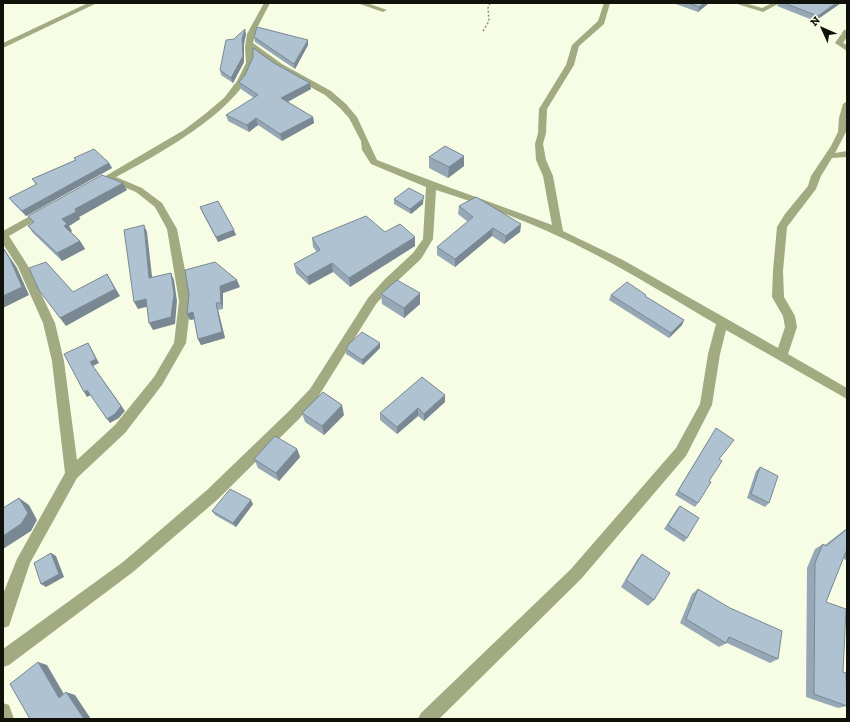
<svg xmlns="http://www.w3.org/2000/svg" width="850" height="722" font-family="'Zilla Slab',serif">
<style>
.lines{fill:none;stroke-linecap:round;stroke-linejoin:round}
.path{stroke:#8d9080;stroke-width:1.5;stroke-dasharray:2 2;stroke-linecap:butt}
.minor{fill:#a2aa82;fill-rule:evenodd}
.wall{fill:#96a7b5}
.shaded-wall{fill:#7a8893}
.building{fill:#aec2d2;stroke:#7a8893}
</style>
<rect width="100%" height="100%" fill="#f7fce4"/>
<g class="lines">
<path class="path" d="M483,31L489,21L488,8L490,3"/>
<path class="minor" d="M88,3H97L3,48V43Z
M264,3H270L257,28L253,43L282,64L331,91L346,104L357,117L377,160C435,183 494,203 552,225L543,176L536,160L535,144L538,133L539,109L566,65L572,45L598,21L604,3H610L604,24L579,46L574,65L547,109L546,133L543,144L546,160L553,176L563,231L623,260L778,348L785,327L783,316L772,297L773,271L777,227L785,214L808,186L811,176L831,146L838,132L839,118L843,104L847,101L846,132L835,153L847,151V157L832,158L821,176L816,189L787,227L783,271L784,297L795,316L797,327L788,354L847,388V399L726,330L720,354L712,405L686,456L581,579L439,719H418L421,713L571,569L676,448L700,404L708,354L716,324C661,292 606,257 547,231C511,215 473,202 436,190L433,239L421,259L393,285L376,304L318,397L299,419L217,500L133,572L9,665L3,667V649L123,562L207,490L289,411L310,389L368,298L385,279L413,253L423,239L426,187L371,164L362,150L361,141L349,118L340,108L325,95L276,68L253,51C263,99 152,158 116,177L142,188L162,203L177,229L191,301L186,343L162,385L125,433L77,478L30,563L9,626L3,628V594L17,559L65,473L52,361L43,323L18,267L3,244V231L41,210L44,209L49,212L47,214L9,236L28,266L55,323L64,361L77,460L115,425L154,377L174,343L179,301L167,229L155,207L136,192L109,181L102,184L97,181L184,130L205,114L224,98L237,81L246,63L245,47L247,34Z
M357,3H367L387,10L383,12Z
M734,3H745L762,8L772,3H780L763,12Z
M844,30H847V37L843,43L847,45V51L835,43Z
M3,703L9,705L14,719H3Z"/>
</g>
<path class="wall" d="M673,3H709L698,12Z
M779,3H841L815,21L777,6Z
M246,34L244,44V62L233,83L221,75L220,70L234,39Z
M254,37L308,40V45L295,69L255,42Z
M274,63L311,89L288,102L313,117L314,123L282,141L258,125L249,132L228,121L226,115L254,98L241,89L239,82L245,75Z
M429,157L464,166L448,178L429,168Z
M74,158L109,163L112,168L26,216L13,203L9,198L36,185L32,179L75,160Z
M127,190L79,217L80,219L69,226L72,231L71,232L80,241L85,249L62,261L33,233L28,226L33,223L28,216Z
M424,196L423,204L411,214L394,204V199Z
M459,206L521,224L520,232L504,244L492,236L455,267L437,255V247L468,222L458,214Z
M200,207L236,235L218,242L202,212Z
M385,232L415,246L350,287L333,272L309,285L296,273L294,264L317,252L313,247L312,238Z
M240,287L223,293V309L218,310L225,338L201,345L198,339L194,319L190,320L189,294Z
M381,294L420,304L404,318L382,304Z
M611,295H646L645,297L684,320L682,325L669,338L609,300Z
M380,348L363,365L346,354V349Z
M445,402L424,421L418,416L397,434L380,420V413Z
M302,413L344,415L324,435L305,422Z
M716,428L719,459L698,503L695,507L675,495L713,433Z
M297,449L300,457L279,481L258,468L254,459Z
M760,467L769,503L765,507L747,498L756,471Z
M253,504L236,527L215,515L212,511Z
M680,506L687,538L684,542L664,529L677,509Z
M847,528V561L843,558L826,602L843,672L847,706L838,708L806,697L807,568L815,549L823,544L825,545Z
M642,554L654,600L648,606L621,587L637,560Z
M698,589L778,659L770,663L727,643L719,647L680,623L692,594Z"/>
<path class="shaded-wall" d="M704,3H709L698,12L699,7Z
M836,3H841L815,21L818,16Z
M245,29L246,34L244,44V62L233,83L231,78Z
M308,40V45L295,69L294,64Z
M310,83L311,89L283,104L281,98Z
M313,117L314,123L282,141L280,134Z
M256,118L258,125L249,132L247,125Z
M464,156V166L448,178L449,167Z
M109,163L112,168L26,216L22,211Z
M123,183L127,190L79,217L80,219L69,226L72,231L68,233L64,226L62,219L75,209Z
M423,199V204L411,214L410,209Z
M521,224L520,232L504,244L506,236Z
M144,225L147,232L153,285L149,278Z
M493,228L492,236L455,267V259Z
M234,230L236,235L218,242L216,237Z
M415,237V246L350,287L349,278Z
M80,241L85,249L62,261L57,253Z
M3,247L17,268L29,295L3,308Z
M332,263L333,272L309,285L307,277Z
M171,273L174,280L177,301L175,324L153,330L149,323Z
M107,274L120,296L66,326L60,318Z
M237,280L240,287L223,293V309L221,303L220,286Z
M420,293V304L404,318V308Z
M146,299L150,306L138,309L134,302Z
M216,303L218,310L225,338L201,345L198,339Z
M193,312L196,319L190,320L187,314Z
M684,320L682,325L669,338L671,333Z
M88,343L91,348L99,363L93,366L125,411L119,418L110,423L107,419L90,362Z
M380,343V348L363,365L362,360Z
M87,390L91,395L87,397L84,392Z
M445,395V402L424,421V414Z
M342,405L344,415L324,435L322,426Z
M418,408V416L397,434V427Z
M297,449L300,457L279,481L276,473Z
M19,498L29,505L37,520L31,531L3,549V536Z
M251,500L253,504L236,527L233,523Z
M51,553L56,556L64,577L46,587L41,584Z
M38,662L47,665L68,701L59,698Z
M66,692L75,695L91,719H84Z"/>
<path class="building" d="M689,3H704L699,7Z
M784,3H836L818,16Z
M257,27L308,40L294,64L254,37Z
M245,29L242,39L243,56L231,78L220,70L226,40L234,39Z
M253,48L274,63L310,83L281,98L313,117L280,134L256,118L247,125L226,115L258,95L239,82L245,75L253,57Z
M445,146L464,156L449,167L429,157Z
M94,149L109,163L22,211L9,198L37,184L32,179L76,160L74,158Z
M102,175L123,183L75,209L76,212L62,219L67,224L64,226L80,241L57,253L28,226L34,222L28,216Z
M409,188L424,196L423,199L410,209L394,199Z
M476,197L521,224L506,236L493,228L455,259L437,247L473,217L459,206Z
M218,201L234,230L216,237L200,207Z
M366,216L385,232L400,224L415,237L349,278L332,263L307,277L294,264L320,250L312,238Z
M144,225L149,278L171,273L174,294L171,317L149,323L146,299L134,302L124,230Z
M3,248L10,259L22,287L3,296Z
M46,262L73,292L107,274L115,289L60,318L39,290L29,268Z
M215,262L237,280L220,286L221,303H216L222,332L198,339L193,312L187,314L189,294L185,270Z
M397,280L420,293L404,308L381,294Z
M627,282L646,295L645,296L684,320L671,333L611,295Z
M362,332L380,343L362,360L346,349L349,344Z
M88,343L96,359L90,362L121,406L115,414L107,419L87,390L84,392L64,354Z
M422,377L445,395L424,414L418,408L397,427L380,413Z
M323,392L342,405L322,426L302,413Z
M716,428L734,440L719,459L722,461L709,481L711,482L698,503L678,491Z
M275,436L297,449L276,473L254,459Z
M760,467L778,476L769,503L751,494Z
M230,489L251,500L233,523L212,511Z
M19,498L28,513L21,524L3,536V508Z
M680,506L699,518L687,538L668,525Z
M847,529V549L826,602L846,609L843,672L846,673L847,706L814,694L815,563L823,544L826,546Z
M51,553L59,574L41,584L34,563Z
M642,554L670,573L654,600L626,580Z
M698,589L730,608L782,631L778,659L729,637L726,643L686,619Z
M38,662L59,698L66,692L84,719H30L10,684Z"/>
<rect width="850" height="722" fill="none" stroke="#10120a" stroke-width="8"/>
<g transform="translate(822 28) rotate(315)" stroke="#f7fce4" stroke-width="3" paint-order="stroke">
<path d="M0-3L7 15L0 10L-7 15Z" fill="#10120a"/>
<text y="-6" font-size="11" font-weight="bold" text-anchor="middle" fill="#10120a">N</text>
</g>
</svg>
